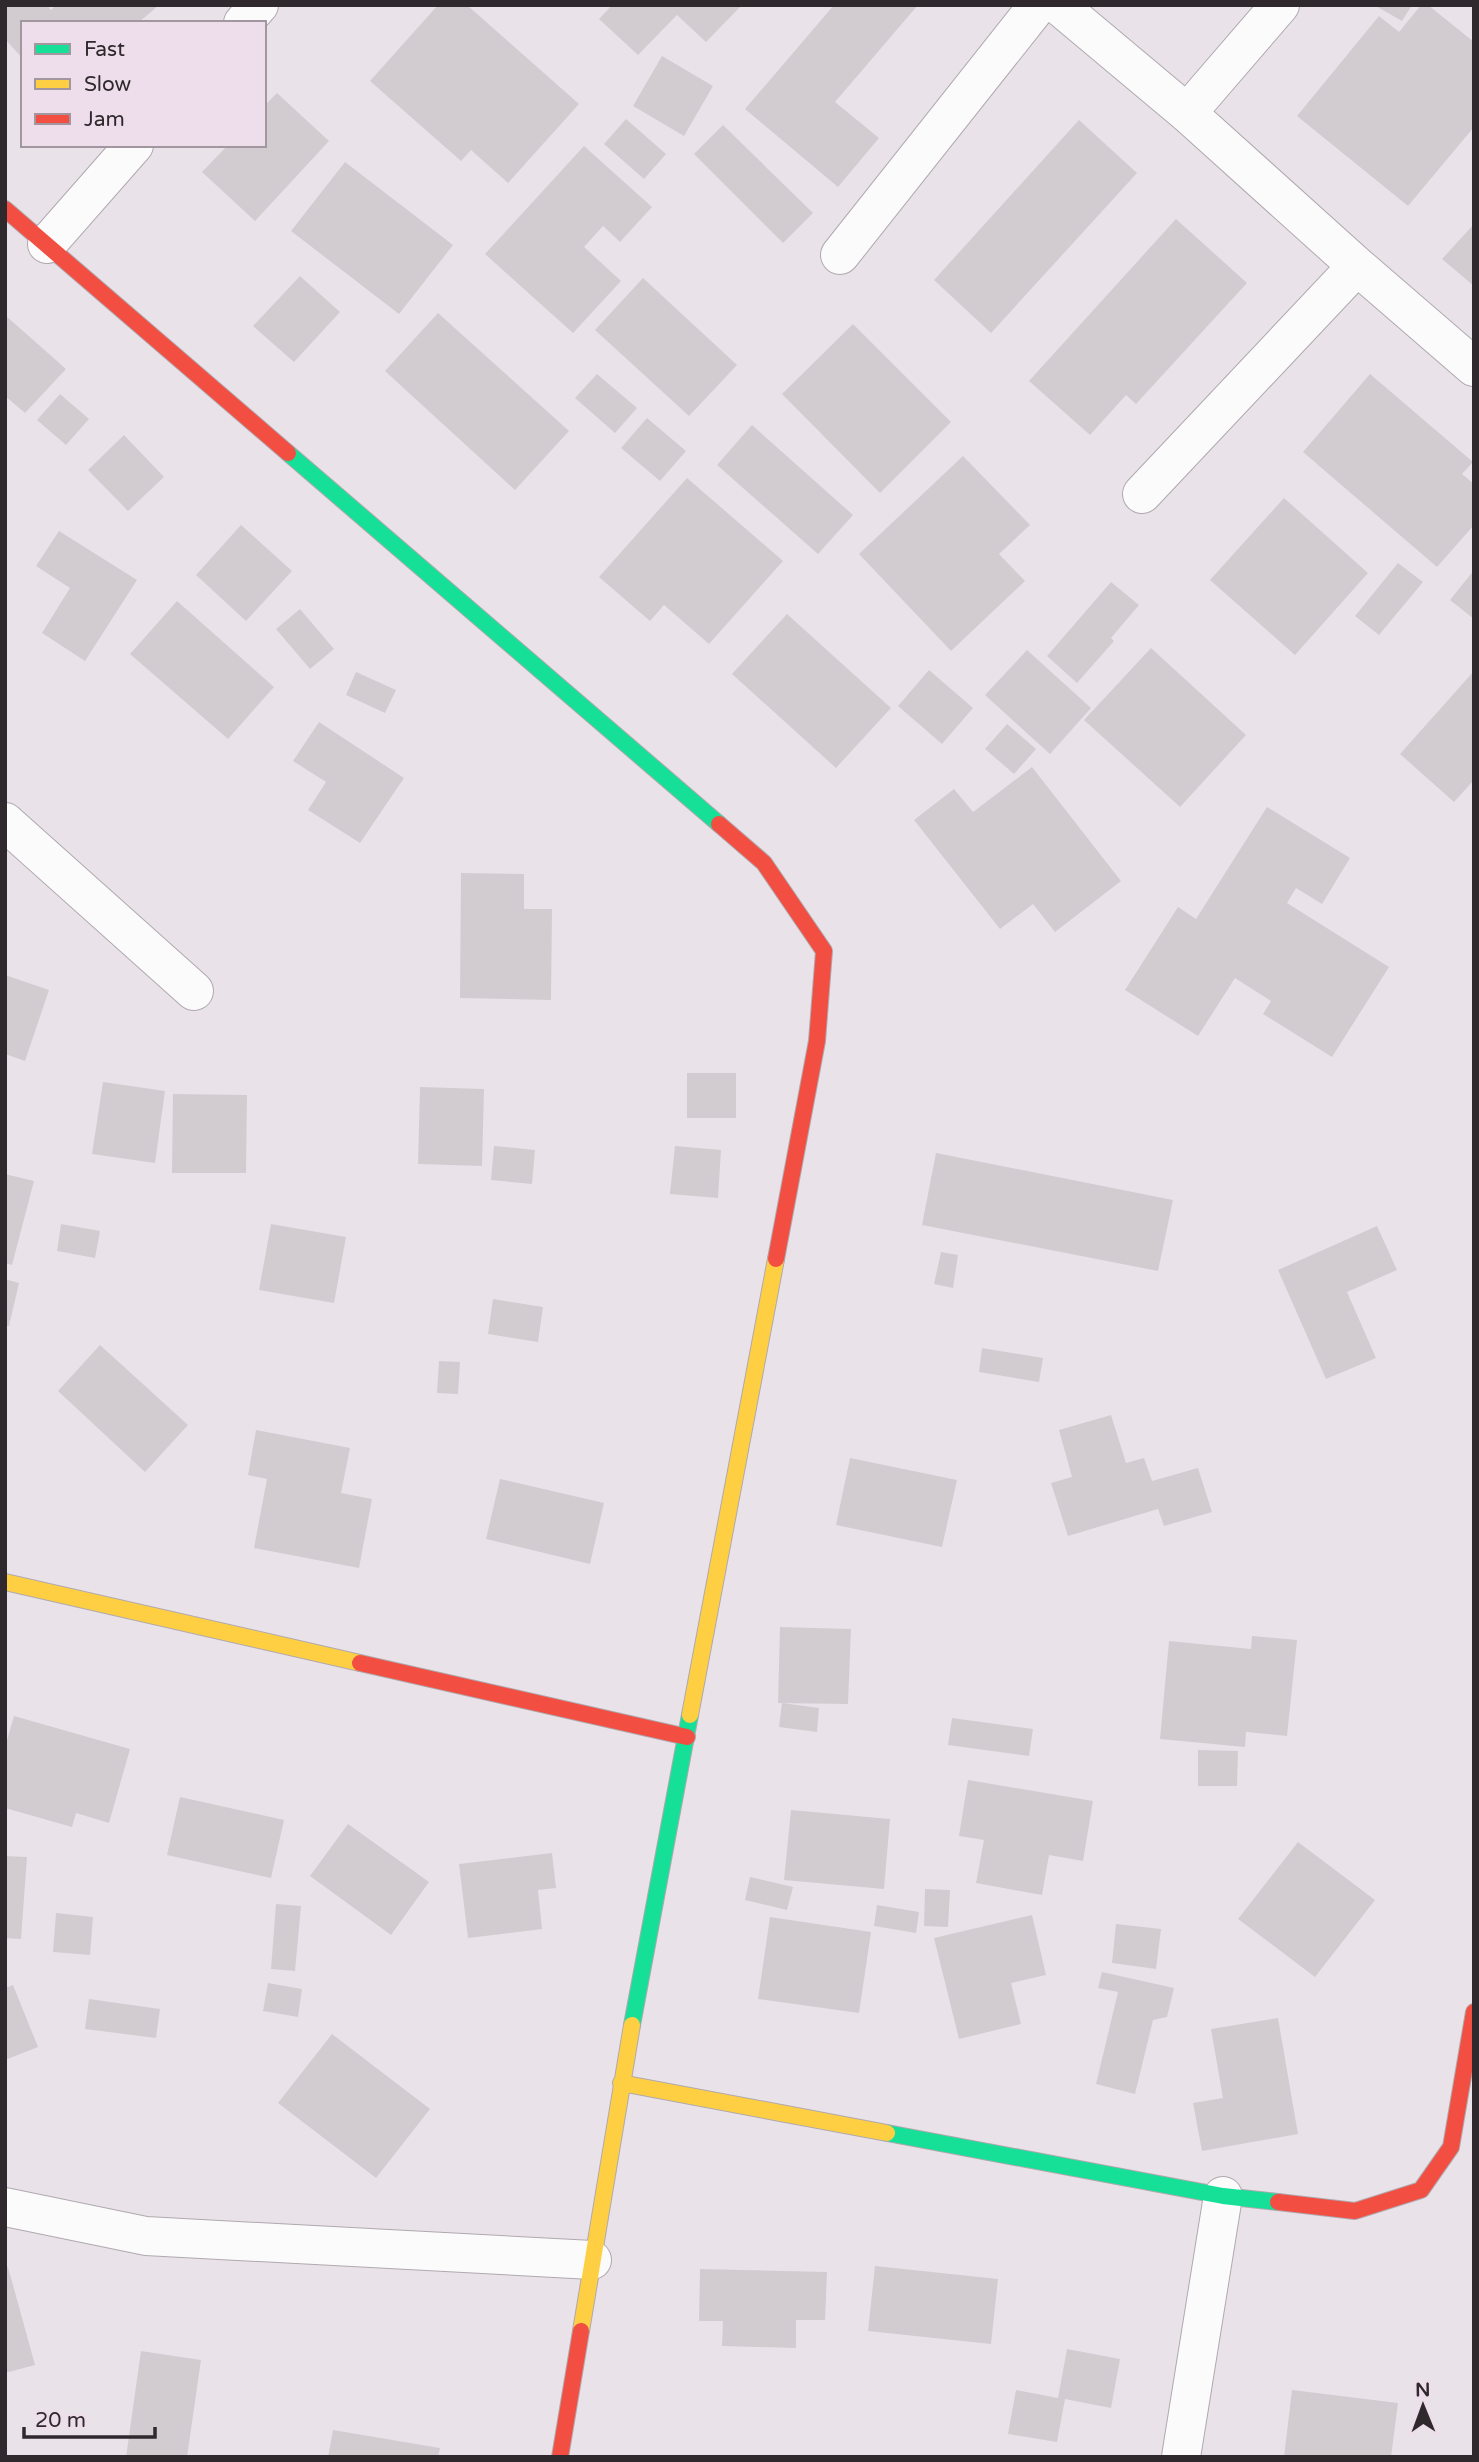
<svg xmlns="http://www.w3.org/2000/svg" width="1479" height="2462" font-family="'Varela Round',sans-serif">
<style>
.building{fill:#d2ccd1}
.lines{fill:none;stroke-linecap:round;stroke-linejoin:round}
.street-casing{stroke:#afa9ae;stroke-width:40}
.fast-casing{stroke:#afa9ae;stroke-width:18}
.slow-casing{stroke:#afa9ae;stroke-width:18}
.jam-casing{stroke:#afa9ae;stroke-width:18}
.street{stroke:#fcfbfc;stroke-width:38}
.fast{stroke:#16e098;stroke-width:16}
.slow{stroke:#ffcf43;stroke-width:16}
.jam{stroke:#f24e42;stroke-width:16}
</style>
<rect width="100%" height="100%" fill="#eae2e9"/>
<path class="building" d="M5,5H47L51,10L56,5H159L138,23H23V59L5,39Z
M438,5H467L579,104L508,183L471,150L461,161L370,81Z
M612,5H742L706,42L677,15L638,55L599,19Z
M834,5H918L835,102L879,138L838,187L745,109Z
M1374,5H1412L1402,21Z
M1421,5H1428L1474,42V127L1408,206L1297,116L1379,16L1399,32Z
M662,56L713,86L684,136L633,106Z
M277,93L329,141L255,221L202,172L228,145H264V106Z
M626,119L666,154L644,179L604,144Z
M1079,120L1137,173L991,333L934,280Z
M723,125L813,213L783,243L694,154Z
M584,146L652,207L620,242L603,226L584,247L621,281L573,333L485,254Z
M345,162L453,245L399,314L291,231Z
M1176,219L1247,283L1136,404L1126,395L1090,435L1029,381Z
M1474,224V286L1442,259Z
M300,276L340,312L294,362L253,326Z
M643,278L737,365L689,416L595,330Z
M438,313L569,431L515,490L385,371Z
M5,315L66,369L25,413L5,396Z
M853,324L951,422L880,493L782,394Z
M597,374L637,408L615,433L575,398Z
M1370,374L1473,462L1462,474L1474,484V525L1437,567L1303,452Z
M60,394L89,419L66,445L37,420Z
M647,418L686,451L660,481L621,448Z
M752,425L853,515L818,554L717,465Z
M124,435L164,477L128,511L88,470Z
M963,456L1030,525L999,554L1025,581L951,651L859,554Z
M687,478L783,561L709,644L664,605L650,621L599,577Z
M1284,498L1368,573L1295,655L1210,580Z
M241,525L292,571L246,621L196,575Z
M59,531L137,580L85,661L42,633L70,588L36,566Z
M1398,563L1423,582L1379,635L1355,616Z
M1474,570V619L1450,600Z
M1111,582L1139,605L1111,638L1114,641L1077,683L1047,656Z
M177,601L274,687L228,739L130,654Z
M300,609L334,649L310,669L276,629Z
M787,614L891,708L836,768L732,674Z
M1151,648L1246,735L1180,807L1084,720Z
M1027,650L1091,708L1050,754L985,695Z
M929,670L973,708L942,744L898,706Z
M1474,671V780L1454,802L1400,754Z
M356,672L396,690L385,713L346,695Z
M319,722L404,778L360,843L308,810L326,782L293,761Z
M1007,724L1036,749L1014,774L985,749Z
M1032,767L1121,881L1055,932L1033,904L1000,929L914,820L954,789L973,812Z
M1267,807L1350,858L1322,904L1296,888L1287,903L1389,967L1332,1057L1263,1014L1271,1001L1235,978L1198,1036L1125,990L1178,907L1196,919Z
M461,873L524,874V909H552L551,1000L460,998Z
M5,975L49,990L25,1061L5,1054Z
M687,1073H736V1118H687Z
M103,1082L165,1091L155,1163L92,1154Z
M420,1087L484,1089L482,1166L418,1164Z
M173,1094L247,1095L246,1173H172Z
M494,1146L535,1150L532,1184L491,1180Z
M675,1146L721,1150L718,1198L670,1194Z
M936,1153L1173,1200L1158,1271L922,1225Z
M5,1174L34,1181L12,1265L5,1263Z
M61,1224L100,1231L95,1258L57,1251Z
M271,1224L346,1237L334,1303L259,1290Z
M1377,1226L1397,1270L1347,1292L1376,1358L1326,1379L1278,1270Z
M941,1252L958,1255L953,1288L934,1284Z
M5,1279L19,1283L9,1326H5Z
M493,1299L543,1307L538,1342L488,1334Z
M100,1345L188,1425L145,1472L58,1391Z
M982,1348L1043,1358L1039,1382L979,1372Z
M439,1361L460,1362L458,1394L437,1393Z
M1111,1415L1126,1463L1144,1458L1152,1481L1198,1468L1212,1512L1164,1526L1158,1509L1068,1536L1051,1483L1072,1477L1059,1430Z
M256,1430L350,1448L341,1493L372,1499L359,1568L254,1548L267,1479L248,1475Z
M850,1458L957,1480L942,1547L836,1525Z
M500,1479L604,1503L590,1564L486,1539Z
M780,1627L851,1629L848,1704L778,1703Z
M1252,1636L1297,1640L1287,1736L1246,1732L1245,1747L1160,1739L1169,1641L1251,1649Z
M782,1703L819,1708L817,1732L779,1727Z
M14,1716L130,1749L109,1823L76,1813L72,1827L5,1808V1747Z
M952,1718L1033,1729L1029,1756L948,1745Z
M1198,1750L1238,1751L1237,1786H1198Z
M968,1780L1093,1801L1083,1861L1049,1855L1042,1895L976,1883L984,1840L959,1836Z
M180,1797L284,1820L271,1878L167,1855Z
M791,1810L890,1819L884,1889L784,1880Z
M348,1824L429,1882L391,1935L310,1876Z
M1298,1842L1375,1900L1315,1977L1238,1919Z
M552,1853L556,1888L538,1890L542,1929L468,1938L459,1864Z
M5,1856L27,1857L21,1939L5,1938Z
M750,1877L793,1887L787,1910L745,1900Z
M925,1889L950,1890L948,1927L924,1926Z
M276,1904L301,1906L295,1971L271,1969Z
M877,1905L919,1912L916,1933L874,1926Z
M56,1913L93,1917L90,1955L53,1952Z
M1032,1915L1046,1975L1011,1983L1021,2024L959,2039L934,1938Z
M770,1917L871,1932L859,2013L758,1999Z
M1116,1924L1161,1929L1156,1969L1112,1963Z
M1102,1972L1174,1988L1167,2017L1153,2020L1135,2094L1096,2084L1118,1992L1098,1988Z
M268,1983L302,1989L298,2017L263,2011Z
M13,1985L38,2047L5,2060V1988Z
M89,1999L160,2009L156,2038L85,2029Z
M1278,2018L1298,2134L1202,2151L1193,2103L1223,2098L1211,2029Z
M332,2034L430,2109L376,2178L278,2103Z
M875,2266L998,2279L991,2344L868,2331Z
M8,2267L35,2365L5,2373V2268Z
M700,2269L827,2272L825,2320H796V2348L722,2346L723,2321H699Z
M1067,2349L1120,2359L1111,2408L1065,2399L1057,2442L1008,2434L1016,2390L1058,2398Z
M141,2351L201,2360L187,2457H126Z
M1292,2390L1398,2403L1391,2457H1284Z
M333,2430L440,2448L438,2457H328Z"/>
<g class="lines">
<defs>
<path id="street" d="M1058,5L1187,113L1357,266L1474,367
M243,23L259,5
M1187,113L1280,5
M47,244L134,145
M840,255L1038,5
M1142,494L1357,266
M5,822L194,991
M5,2207L146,2236L592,2260
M1181,2457L1223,2196"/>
<path id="fast" d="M288,453L719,824
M632,2025L690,1715
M887,2133L1223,2196L1278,2202"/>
<path id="slow" d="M5,1582L360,1663
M690,1715L776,1259
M621,2083L887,2133
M581,2331L632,2025"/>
<path id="jam" d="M5,209L288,453
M719,824L764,863L824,951L817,1041L776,1259
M360,1663L687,1737
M1278,2202L1355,2211L1421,2190L1451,2147L1474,2012
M560,2457L581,2331"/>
</defs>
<use href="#street" class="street-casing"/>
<use href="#fast" class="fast-casing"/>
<use href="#slow" class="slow-casing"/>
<use href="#jam" class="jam-casing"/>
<use href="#street" class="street"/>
<use href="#fast" class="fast"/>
<use href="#slow" class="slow"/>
<use href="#jam" class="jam"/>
</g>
<rect width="1479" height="2462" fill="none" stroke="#2f292d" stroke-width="14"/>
<rect x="21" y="21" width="245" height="126" fill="#eedeeb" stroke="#a2969f" stroke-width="2"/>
<rect x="35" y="44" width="35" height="10" fill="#16e098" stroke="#a2969f" stroke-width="2"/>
<text x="84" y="56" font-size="21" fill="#2f292d">Fast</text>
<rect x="35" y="79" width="35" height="10" fill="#ffcf43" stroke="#a2969f" stroke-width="2"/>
<text x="84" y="91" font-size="21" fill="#2f292d">Slow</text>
<rect x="35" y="114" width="35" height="10" fill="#f24e42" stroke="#a2969f" stroke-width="2"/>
<text x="84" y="126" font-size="21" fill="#2f292d">Jam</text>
<g transform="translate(1423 2406) rotate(359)" stroke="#eedeeb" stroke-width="5" paint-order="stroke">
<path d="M0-5L12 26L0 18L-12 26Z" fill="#2f292d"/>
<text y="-10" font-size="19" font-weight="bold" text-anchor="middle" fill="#2f292d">N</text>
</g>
<path d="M24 2427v10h131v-10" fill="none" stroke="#2f292d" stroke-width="3.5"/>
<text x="35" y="2427" font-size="21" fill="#2f292d" stroke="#eedeeb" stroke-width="5" paint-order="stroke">20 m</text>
</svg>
